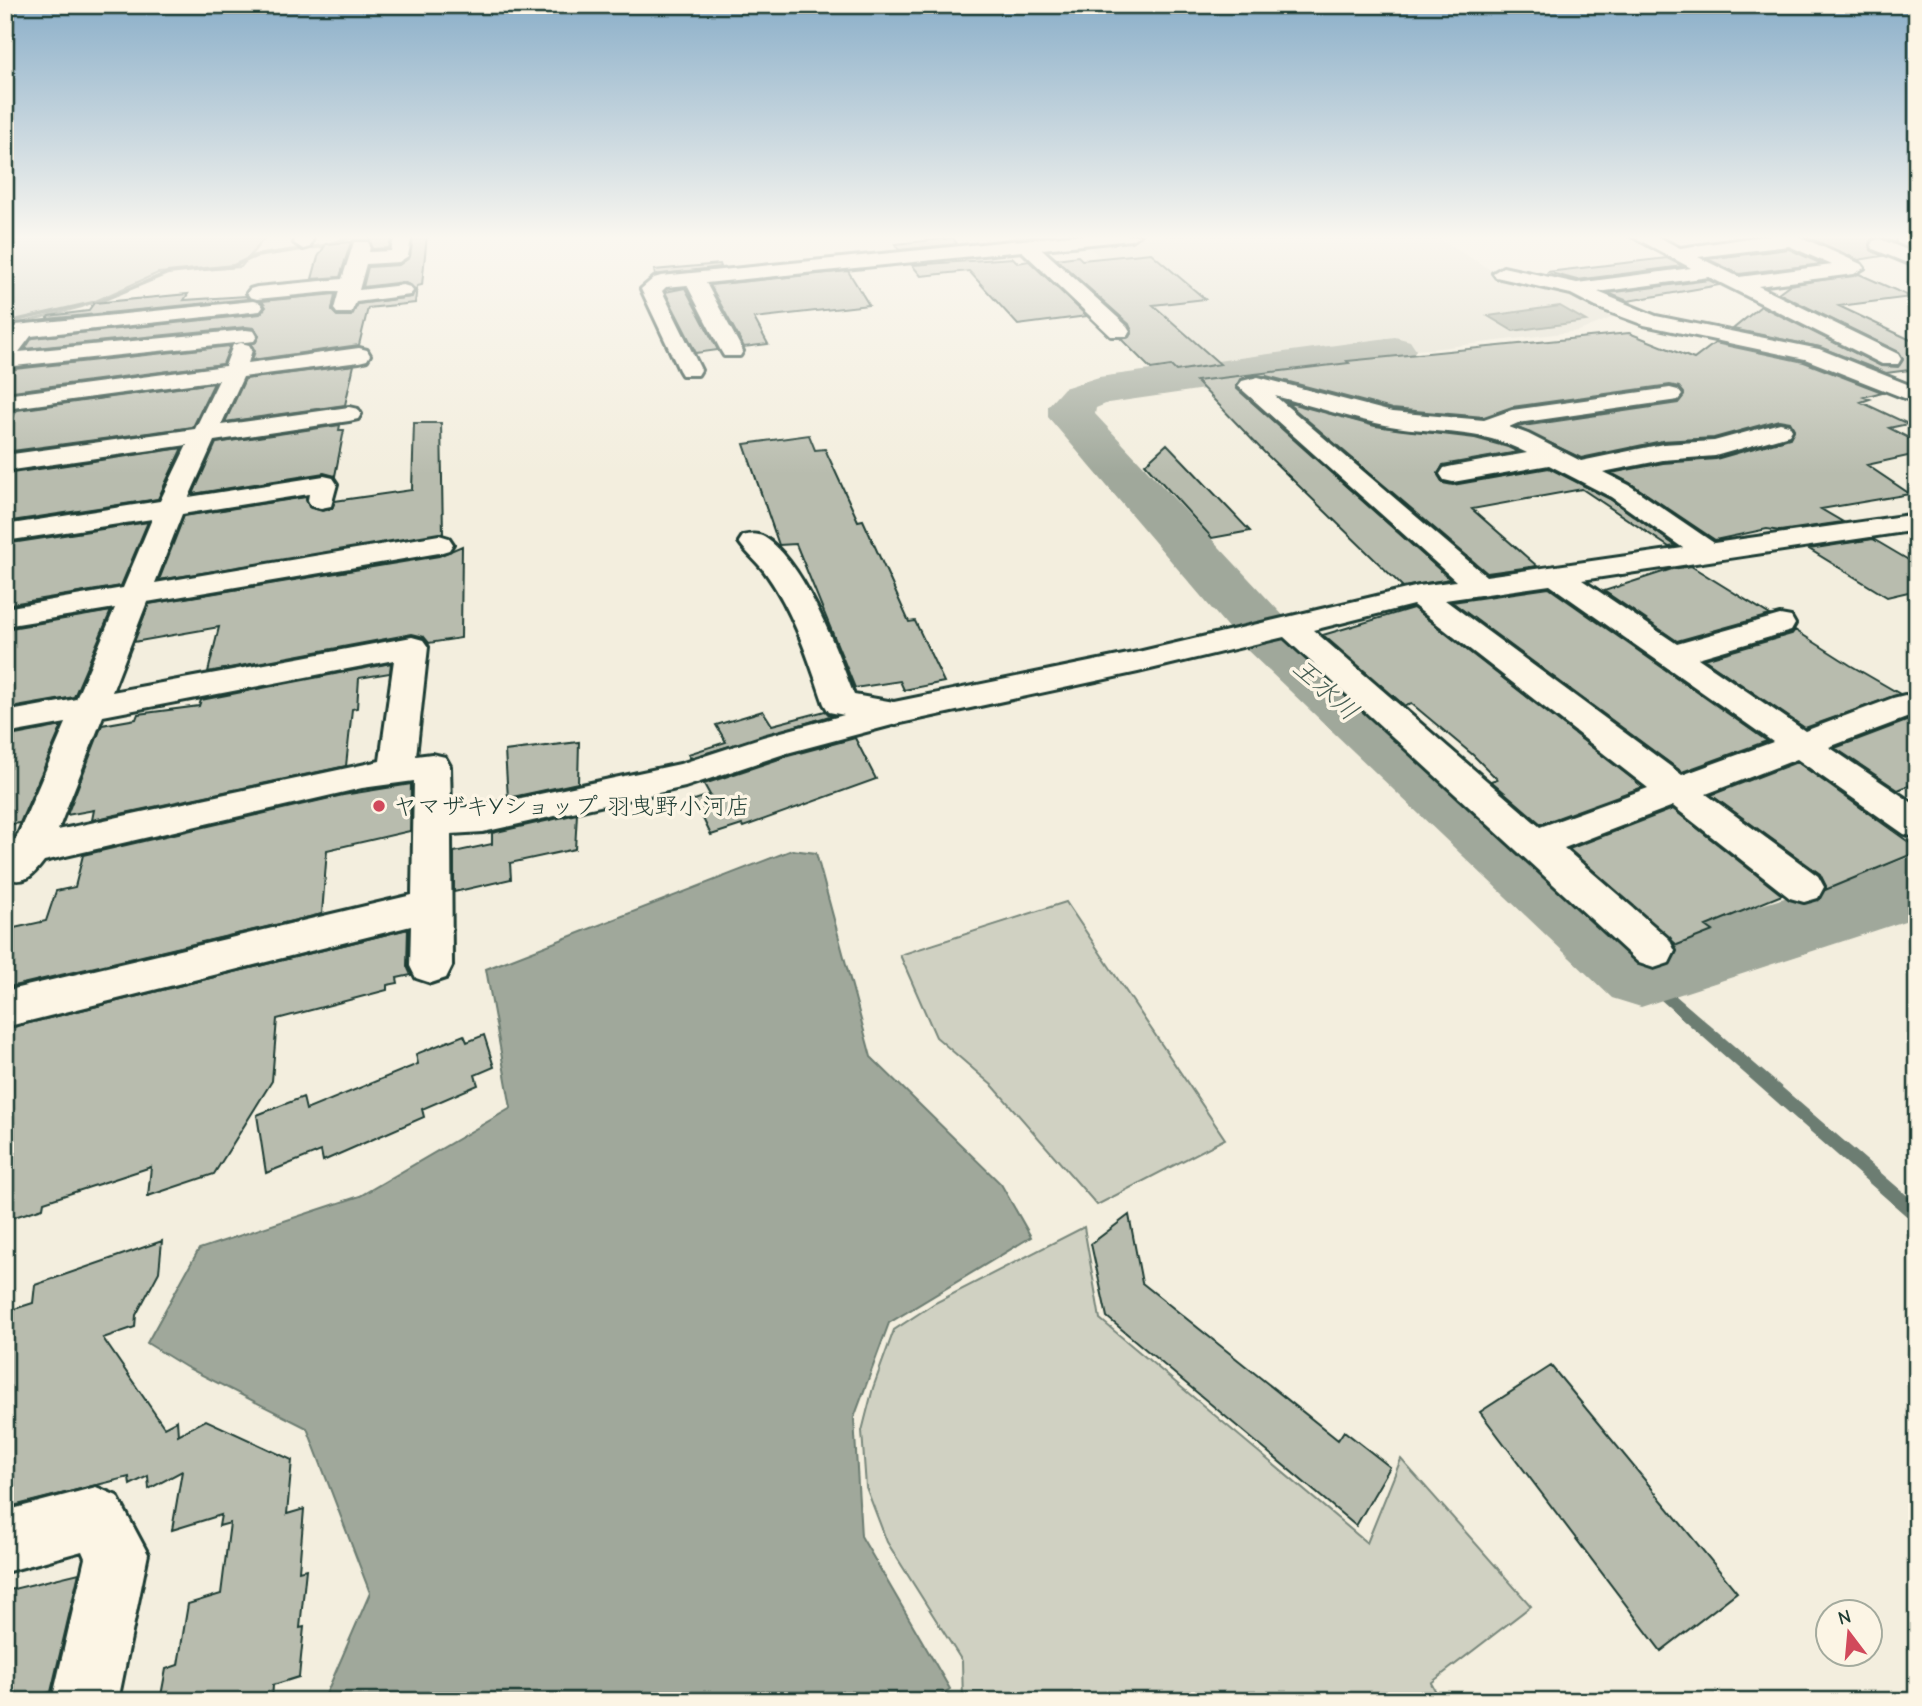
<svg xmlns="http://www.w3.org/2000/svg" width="1922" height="1706" font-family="'Comic Neue','Klee One',sans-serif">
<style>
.built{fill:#e1dfd0}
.green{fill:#d0d1c2;stroke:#78877b;stroke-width:2}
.water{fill:#a0a89b;stroke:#6c7d72;stroke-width:2}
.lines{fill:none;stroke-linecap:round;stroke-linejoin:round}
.stream{fill:#6c7d72;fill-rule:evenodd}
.river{fill:#a0a89b;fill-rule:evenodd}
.building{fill:#b8bcae;stroke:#1f3d34;stroke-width:2}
.minor-casing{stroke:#1f3d34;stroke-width:6}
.minor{fill:#fcf5e5;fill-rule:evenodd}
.poi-dot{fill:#d1495b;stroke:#fcf5e5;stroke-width:2.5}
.labels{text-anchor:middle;stroke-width:7;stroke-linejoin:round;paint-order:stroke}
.poi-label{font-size:24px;fill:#1f3d34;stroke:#fcf5e5;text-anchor:start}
.water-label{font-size:26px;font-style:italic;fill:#465d53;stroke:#fcf5e5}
</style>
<rect width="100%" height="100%" fill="#f3eede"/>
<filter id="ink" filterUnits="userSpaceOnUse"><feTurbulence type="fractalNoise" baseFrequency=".0143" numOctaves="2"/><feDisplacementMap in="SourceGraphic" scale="14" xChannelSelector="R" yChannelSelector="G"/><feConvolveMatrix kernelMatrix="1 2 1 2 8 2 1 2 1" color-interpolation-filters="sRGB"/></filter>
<g filter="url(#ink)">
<path class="built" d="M1170,235H1433L1499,275L1572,291L1626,312L1579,331L1432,349L1414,350L1392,345L1225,367L1085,244Z"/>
<path class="green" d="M5,235H267L241,267L158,273L82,307L5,327Z
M1066,902L1225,1139L1097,1205L994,1087L936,1037L900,955Z
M1084,1227L1100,1319L1367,1543L1401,1459L1531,1606L1431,1683L1441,1701H1010L1005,1693L990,1701H963L962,1661L887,1542L866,1487L862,1431L873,1388L894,1330L935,1303Z"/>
<path class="water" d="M1560,306L1586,321L1513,331L1488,316Z
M792,850L816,853L871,1057L1001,1184L1031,1237L889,1323L854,1418L861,1536L950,1689L932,1701H323L370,1593L307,1428L186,1367L147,1343L199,1249L360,1196L511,1108L486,969Z"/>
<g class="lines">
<path class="stream" d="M353,235H364L323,248L256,258L234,268L168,275L105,301L5,325V321L101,299L167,271L233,264L254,254L322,244Z
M1814,348L1837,353L1863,367L1856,369L1833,356L1812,351V349Z
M1641,969L1646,970L1917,1204V1223L1911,1220L1636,978L1634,974L1636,970Z"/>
<path class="river" d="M1395,337L1410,341L1416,350L1410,359L1108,403L1096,408L1095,414L1291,624L1654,937L1865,874L1917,854V917L1641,1007L1612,998L1247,650L1048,417V406L1064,388L1099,377Z"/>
</g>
<path class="building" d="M385,235H392L389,248L372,249L369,237Z
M412,235H427L422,285L417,286L415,303L368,308L359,345L252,360L255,351L251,344L256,342L259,335L254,328L246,327L25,349L32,338L260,314L266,307L262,301L335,294L332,311L337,316H351L358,304L412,297L415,289L404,282L363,287L368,267L399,265L409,258Z
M1803,235H1895L1896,243L1881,237L1872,238L1869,244L1871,250L1882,256L1858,260Z
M953,238L957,244L899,250L895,244Z
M351,242L340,277L312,279L318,257L326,244Z
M1789,249L1822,264L1739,274L1707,259Z
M1151,253L1205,299L1153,305L1220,364L1176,371L1171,366L1151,369L1121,339L1129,337L1132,332L1129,324L1056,259L1078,256L1082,260Z
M1013,258L1018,263L1029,261L1087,316L1018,325L969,271L921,276L912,265Z
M1667,258L1683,266L1577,280L1547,272Z
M720,264L721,267L655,275L654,270Z
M848,271L869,305L754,318L768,344L744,347L710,285Z
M1859,274L1911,297L1839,306L1917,343V369L1886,373L1820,347L1733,329L1761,306L1881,366L1898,367L1903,360L1899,352L1778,293L1789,285Z
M1709,280L1719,285L1628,301L1608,293Z
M685,288L718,350L696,353L665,292Z
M188,294L184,300L246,296L248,299L47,319L49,316L88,311L94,303Z
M1629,333L1694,359L1715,343L1804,362L1882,392L1864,397L1870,399L1861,402L1908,424L1889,428L1917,442V454L1867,465L1910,494L1821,509L1843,522L1780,531L1767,529L1715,540L1630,483L1611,473L1663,463L1716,459L1790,438L1794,429L1790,422L1779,420L1714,438L1662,441L1581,458L1516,427L1678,403L1684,393L1679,387L1670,385L1512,407L1484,417L1392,409L1259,374L1240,379L1236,388L1450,579L1403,587L1264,452L1196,381L1349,363L1347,361Z
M230,346L223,364L5,392V370Z
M354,365L345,405L225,422L245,379Z
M214,383L193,427L5,452V431L17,410Z
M1286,402L1375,426L1475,438L1508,447L1518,452L1443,465L1438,475L1443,483L1453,485L1549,468L1610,499L1676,546L1669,547L1582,489L1472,509L1537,566L1487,573Z
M414,423H441L443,534L159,580L184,516L306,497L309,507L322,511L332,509L335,501L412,490Z
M340,425L339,430H344L335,476L324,473L193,494L216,443Z
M809,435L815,450L825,449L858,521L863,520L909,622L915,621L944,682L904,690L900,681L855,688L796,544L779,545L744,444Z
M1167,444L1250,531L1212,538L1145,464Z
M182,448L158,499L5,522V474Z
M148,522L121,586L5,605V544Z
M1873,539L1917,565V590L1887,597L1809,549Z
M462,546L461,638L429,643L424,637L412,634L208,672L219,627L134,642L149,604L439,556Z
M1691,566L1770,615L1677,641L1604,591L1672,569Z
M1549,588L1767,741L1682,772L1452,602Z
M1413,608L1643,787L1541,824L1491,781L1497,779L1473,755L1412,704L1405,706L1323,635Z
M111,611L74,697L5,709V629Z
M1795,630L1850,665L1900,694L1805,728L1704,659L1792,634Z
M391,663L390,673L359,678L357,708L352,709L346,766L92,820L94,810L67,815L102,725L136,719L138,714L199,706L201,700Z
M763,711L772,725L825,711L833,715L690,758L688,754L726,742L716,725Z
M1917,717V782L1898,790L1835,748Z
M62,726L20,823L5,825V737Z
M855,738L876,779L743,827L742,825L711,835L694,800L710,795L704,784L788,756Z
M579,742L578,783L508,798L505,751Z
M1797,762L1917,848V852L1825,890L1826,886L1820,874L1711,795Z
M411,784L410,831L327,850L322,914L5,988V930L46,921L56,891L75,887L83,855L343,795Z
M1673,809L1782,895L1706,926L1713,931L1677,945L1569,849Z
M577,814L575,849L510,863L511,879L454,892V852L492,844V833Z
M408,929L407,966L411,975L397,978L398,983L387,985V990L277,1019L272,1081L214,1174L148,1196L151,1167L44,1202L43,1208L5,1220V1029Z
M464,1035L467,1042L484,1035L494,1067L475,1075L478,1085L422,1109L424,1117L323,1161L321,1151L266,1173L257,1115L303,1097L306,1110L418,1064L416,1054Z
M1129,1215L1142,1283L1338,1440L1344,1431L1390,1467L1356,1526L1107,1317L1091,1244Z
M162,1241L159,1272L136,1315L135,1327L103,1338L164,1427L177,1420L178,1435L206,1420L292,1460L287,1514L304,1509L299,1571L306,1569L300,1628L304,1627L299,1677L273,1685L272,1701H160L166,1669L178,1665L188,1604L221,1594L230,1523L219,1526L221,1515L172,1530L182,1471L149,1489L148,1476L130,1485L129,1477L5,1508V1359L14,1309L33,1303L35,1285Z
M1551,1366L1737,1592L1661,1651L1480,1412Z
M79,1573L51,1692L17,1701H5V1591Z"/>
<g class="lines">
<defs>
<path id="minor" d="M296,235H314L310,247L303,249L294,243Z
M395,235H409L411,239L408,256L399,262L366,264L359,290L403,285L410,287L413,291L410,295L356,302L351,313H337L334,309L339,291L257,299L250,297L247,293L250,289L257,287L342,279L354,242H368L370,246L369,252L391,251Z
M1072,235H1140L1131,240L1042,249L1127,326L1130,331L1127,336H1111L1022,251L706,283L743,351L740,356H724L721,351L687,285L666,287L662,291L701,370L698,375H682L679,370L641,289L654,278L661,276Z
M1630,235H1654L1680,248L1771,235H1796L1861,264L1864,268L1854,274L1758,286L1898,354L1901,359L1898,364H1882L1709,277L1598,292L1656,316L1819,349L1917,388V403L1805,359L1644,325L1596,307L1571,294L1496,277L1493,273L1503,267L1577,283L1691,268ZM1789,246L1832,265L1739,277L1698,257Z
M1880,239L1917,254V267L1873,249L1871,245L1873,241Z
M253,301L260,303L263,307L260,311L31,336L19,352L246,330L254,331L257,336L254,341L5,367V340L16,325Z
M241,343L249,345L252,350L248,363L359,348L367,350L370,355L367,360L359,362L243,377L221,425L349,407L358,409L361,414L358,419L349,421L214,441L189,497L324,476L333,478L337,484L331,506L321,508L311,506L308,500L309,494L182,514L155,583L439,535L449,538L453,544L449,550L439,553L147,602L112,692L412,637L423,640L428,647L416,756L432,754L445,757L450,766L451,808L483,806L680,764L763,737L844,715L829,712L824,704C809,660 794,613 767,575C759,563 747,554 739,542L743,536C750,534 757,533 764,537C804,561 838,653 854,695L894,702L1138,652L1419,586L1456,581L1238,386L1242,381L1258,377L1392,412L1484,420L1512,410L1670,388L1678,390L1682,395L1678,400L1518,423L1509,427L1528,434L1581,461L1663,444L1714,441L1780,423L1789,425L1792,430L1789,435L1715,456L1663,460L1603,472L1629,485L1714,543L1917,514V530L1582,580L1677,644L1780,615L1791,617L1795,624L1791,631L1698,658L1805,731L1893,698L1905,695L1917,698V714L1829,747L1917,806V838L1904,834L1797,759L1706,794L1818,876L1824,887L1818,898L1804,902L1790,898L1673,806L1564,848L1669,939L1675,951L1669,963L1654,968L1639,963L1284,637L1138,672L896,724L787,753L685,787L483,832L451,834L452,966L446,978L431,983L416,978L410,966L411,926L5,1027V991L412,895L414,781L362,788L44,861C32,877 25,884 5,878V842L16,839L66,723L5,734V712L76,699L115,608L5,626V608L123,588L152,519L5,541V525L160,501L187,445L5,471V455L195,429L219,380L5,409V395L225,366L233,345ZM1275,396C1313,406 1352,419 1390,426C1442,435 1477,427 1527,453L1453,466L1444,468L1440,474L1444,480L1453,482L1549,465L1611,497L1683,548L1486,576ZM1550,585L1773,742L1682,775L1445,600ZM1413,605L1648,788L1540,827L1313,630ZM394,660L380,761L58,830L103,716Z
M96,1487L117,1496L148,1554L118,1701H52L85,1558L82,1551L5,1572V1511Z"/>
</defs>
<use href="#minor" class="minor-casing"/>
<use href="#minor" class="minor"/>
</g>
</g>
<linearGradient id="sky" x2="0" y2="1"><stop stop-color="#8bafc9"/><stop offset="0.5" stop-color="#faf7f0"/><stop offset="1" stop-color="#faf7f0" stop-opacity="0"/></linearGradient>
<rect width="1922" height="474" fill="url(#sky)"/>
<circle class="poi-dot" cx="379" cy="806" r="7"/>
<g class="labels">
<g class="poi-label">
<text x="393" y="814">ヤマザキYショップ 羽曳野小河店</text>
</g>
<g class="water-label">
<text transform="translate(1326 689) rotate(42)" y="9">王水川</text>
</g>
</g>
<rect width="1922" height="1706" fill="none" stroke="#fcf5e5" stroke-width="28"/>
<rect x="14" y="14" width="1894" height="1678" fill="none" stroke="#1f3d34" stroke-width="2.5" filter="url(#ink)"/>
<g transform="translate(1849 1633) rotate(344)"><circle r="33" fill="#fcf5e5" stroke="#a4ab9e" stroke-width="2"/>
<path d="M0-5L12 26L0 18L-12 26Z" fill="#d1495b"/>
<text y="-10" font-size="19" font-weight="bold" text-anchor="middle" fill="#1f3d34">N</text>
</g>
</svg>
